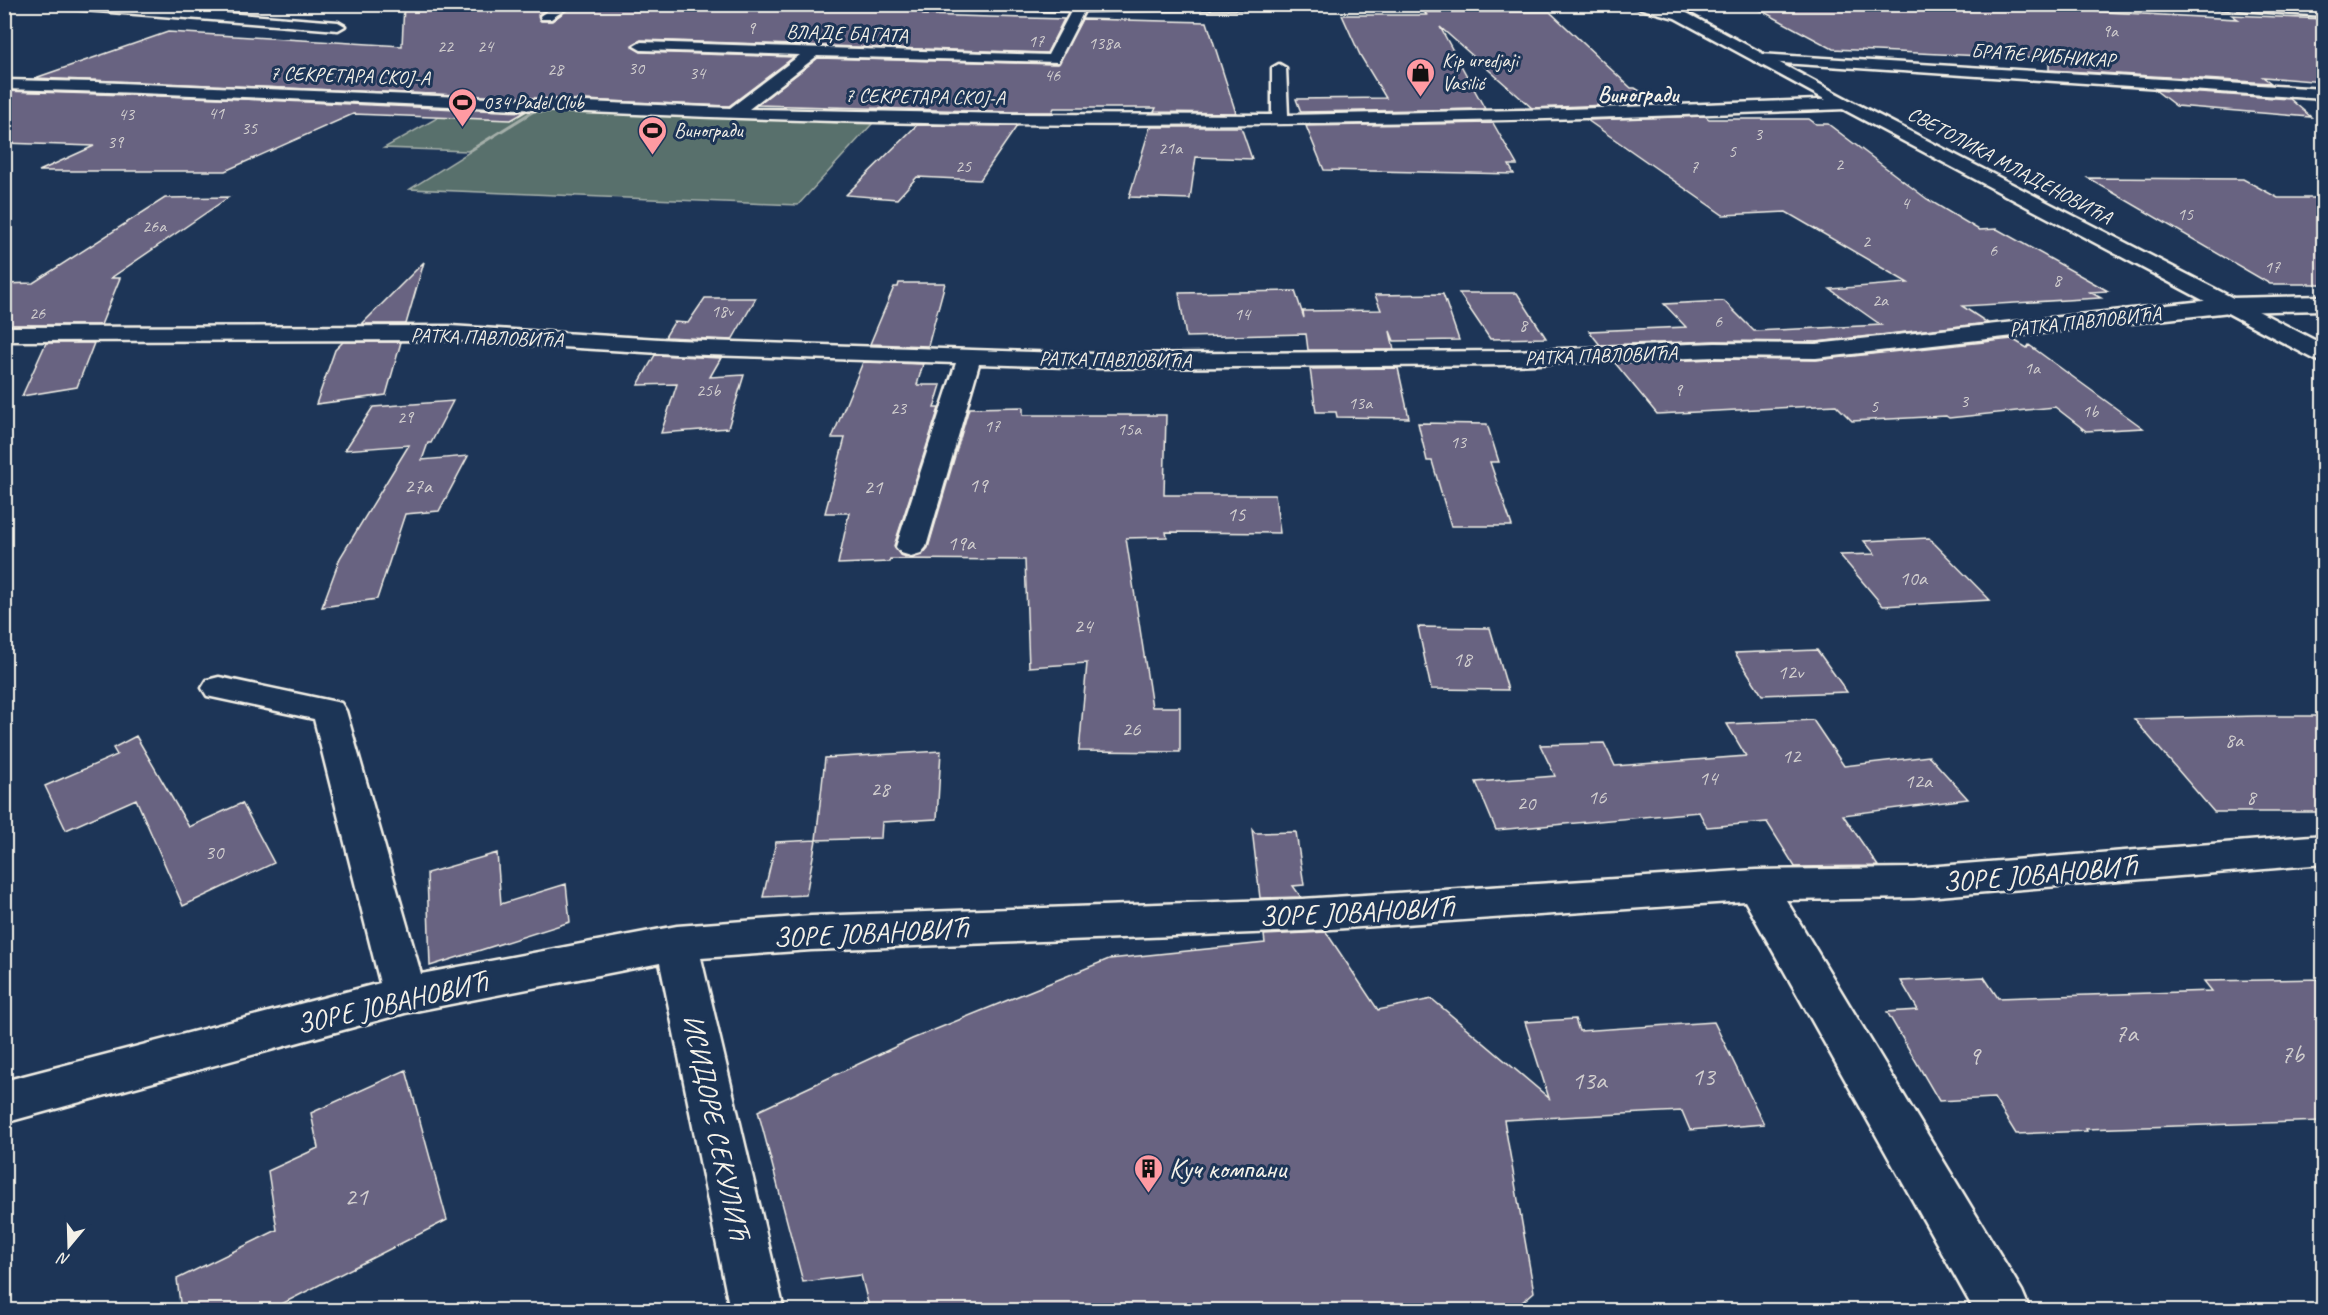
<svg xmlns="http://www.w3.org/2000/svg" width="2328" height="1315" font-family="Caveat,sans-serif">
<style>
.green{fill:#58706c;stroke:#a6b0aa;stroke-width:1.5}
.building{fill:#686481;stroke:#f4f1e8;stroke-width:1.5}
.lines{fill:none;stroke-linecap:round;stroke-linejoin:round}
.minor-casing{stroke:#f4f1e8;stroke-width:5}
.tertiary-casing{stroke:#f4f1e8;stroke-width:5}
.minor{fill:#1d3557;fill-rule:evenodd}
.tertiary{fill:#1d3557;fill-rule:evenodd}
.labels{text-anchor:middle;stroke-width:6;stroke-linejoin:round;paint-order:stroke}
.far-number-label{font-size:18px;fill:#d1cece}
.far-street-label{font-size:20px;fill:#f4f1e8;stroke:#1d3557}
.far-poi-label{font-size:20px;fill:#f4f1e8;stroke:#1d3557;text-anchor:start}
.number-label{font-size:21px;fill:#d1cece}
.far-quarter-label{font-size:22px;font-weight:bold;fill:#f4f1e8;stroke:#1d3557}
.near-number-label{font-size:26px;fill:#d1cece}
.near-street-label{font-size:28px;fill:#f4f1e8;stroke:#1d3557}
.near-poi-label{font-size:28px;fill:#f4f1e8;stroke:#1d3557;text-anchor:start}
</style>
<rect width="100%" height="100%" fill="#1d3557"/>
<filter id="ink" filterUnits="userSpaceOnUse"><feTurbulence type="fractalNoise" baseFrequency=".0167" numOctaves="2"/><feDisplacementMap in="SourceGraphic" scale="12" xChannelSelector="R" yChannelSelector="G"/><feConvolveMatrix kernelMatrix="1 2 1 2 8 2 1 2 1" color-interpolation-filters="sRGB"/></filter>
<g filter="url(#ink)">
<path class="green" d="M460,105L537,108L468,151L384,148Z
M535,111L873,123L798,205L410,189Z"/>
<path class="building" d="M404,4H552L538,15L541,21H552L575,4H851L933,10L924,15L1064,19L1047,53L641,40L632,45L641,52L794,57L729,106L35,78L168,32L402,46Z
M1749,4H2082L2087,11L2238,19L2232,15L2324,19V82L2263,77L2271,83L2049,70V59L1833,49Z
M1424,12H1550L1631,88H1635L1660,103L1532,108L1440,27L1485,109L1301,112L1296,99L1386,98L1360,55L1342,15H1427Z
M1082,19L1207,22L1236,113L1154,112L1156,108H1054L1052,112H1012L757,105L818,58L1058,64Z
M2155,90L2290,99L2311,117L2176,106Z
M4,91L221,98L525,112L511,120L353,114L225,171H39L94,146L4,143Z
M1705,116L1709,119H1809L1816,124H1828L1927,199L1979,230L1997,229L2108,291L2090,292L2101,298L1962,306L1988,323L1816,342L1715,341L1600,345L1589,331L1686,327L1664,304L1724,301L1754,331L1881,325L1830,289L1908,283L1786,212L1723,215L1587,120Z
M1493,123L1517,165H1509L1514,174L1324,170L1306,126Z
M917,125L1017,126L980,180L917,177L897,199L846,195Z
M1150,127H1241L1252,159L1196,157L1190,199L1129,197Z
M2088,178L2243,179L2278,198H2324V284H2270Z
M229,197L111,278H120L101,325H4V284L33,283L165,198Z
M424,262L406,324H362Z
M899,283H945L928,346L870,344L894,287H898Z
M1295,291L1304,318L1303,311L1381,310L1375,295L1443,294L1459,340L1394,341L1390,331L1394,350H1308L1306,334L1186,337L1179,293Z
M1459,293H1517L1546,338L1490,339Z
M705,298H756L732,340L665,337L674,322L688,323Z
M2012,339L2027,348L2029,345L2143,428L2086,431L2055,407L1949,418L1946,416L1852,421L1836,405L1657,414L1615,363L1715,359L1816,360Z
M343,342H401L386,395L316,404L335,350Z
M46,343H94L77,387L22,396Z
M655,355L721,358L710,377L744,375L728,428L661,433L677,384L638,385Z
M863,362L923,364L917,385H941L934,408H939L894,546L900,555L912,558L922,555L928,548L969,408L1023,407V415H1166L1164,495H1275L1280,533L1166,532L1167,537L1126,538L1152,707H1180V752L1079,751L1087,663L1029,667L1025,560L890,559L889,562L838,564L849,513H825L845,438H832Z
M1398,368L1409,418L1337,417L1336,412H1316L1310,369Z
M453,401L431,443H428L422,460L468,456L439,511L405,514L377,599L322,607L340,558L409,445L345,450L373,407Z
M1418,423L1487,424L1499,462H1490L1512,526H1451L1432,461H1427Z
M1929,538L1990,600L1883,606L1840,555L1875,554L1864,541Z
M1418,627L1490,628L1508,690L1431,689Z
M1817,650L1847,692L1762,695L1735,653Z
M2257,716H2324V812H2214L2134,719Z
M1813,720L1844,766L1929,756L1968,799L1843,815L1878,866L1795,867L1767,822L1707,827L1699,812L1496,830L1476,782L1555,776L1540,745L1604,743L1615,766L1746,756L1727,724Z
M136,736L189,827L242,803L274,863L183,906L136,799L66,830L45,786L117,755L113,748Z
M941,751L937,819L882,822L881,838L816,840L825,758Z
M1252,829L1255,833L1296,832L1304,885L1293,886L1301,897L1260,898Z
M816,840L806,895L763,897L776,842Z
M497,853L501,904L566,884L570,922L430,966L427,873Z
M1326,932L1378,1010L1432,999L1549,1098L1525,1022L1575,1019L1579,1031L1714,1022L1764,1124L1690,1130L1682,1111L1504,1120L1534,1292L1512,1311H870L861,1275L803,1282L758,1111L912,1039L1109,959L1265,943L1264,935Z
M1984,977L1998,998L2212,991L2204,981L2324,979V1121L2086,1129L2087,1131L2016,1134L1994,1098L1939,1101L1887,1012L1918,1010L1901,981Z
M406,1070L447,1220L268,1311H181L177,1279L277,1230L268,1171L318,1148L311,1113Z"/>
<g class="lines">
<defs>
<path id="minor" d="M53,4H113L338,22L345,26L338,30L59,8Z
M557,4H573L551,19H541L540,16Z
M1075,4H1085L1086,7L1058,62L817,56L749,109L1012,114L1272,115V68L1279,64L1286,68L1288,115L1568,109L1845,99L1853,104L1845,109C1521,122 1198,129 874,122C584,115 294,96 4,89V80L95,82L730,108L800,55L641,50L634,46L641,42L1048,55Z
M2207,4H2273L2324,8V16L2213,8Z
M1759,54L2324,89V99L1754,61L1752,58Z
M2324,296V310L2230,312L1816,358L1715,357L1512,365L1095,368L979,364L926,547L921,553L911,556L901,553L896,547L956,363L676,354L450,340L4,341V327L450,326L676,340L1095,354L1512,351L1715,343L1816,344L2230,298Z
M219,677L341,703L346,711L421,974L677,926L811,916L1302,899L1756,870L1914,868L2324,835V864L1914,898L1786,900L2022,1291L2030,1310H1974L1745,901L1302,931L811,950L701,958L784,1310H730L660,963L405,1013L4,1123V1081L380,983L314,719L207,696L202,688L207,680Z"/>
<path id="tertiary" d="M963,4H1269L1263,8L1080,11L969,8Z
M1624,4H1670L1851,101L2324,345V362L2316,360L1839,107L1675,18Z"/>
</defs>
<use href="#minor" class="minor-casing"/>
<use href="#tertiary" class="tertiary-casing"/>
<use href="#minor" class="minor"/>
<use href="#tertiary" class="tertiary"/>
</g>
</g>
<defs>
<symbol id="shop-pin" viewBox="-11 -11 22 30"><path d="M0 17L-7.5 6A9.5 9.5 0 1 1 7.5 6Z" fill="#ff9aa2" stroke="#1d3557"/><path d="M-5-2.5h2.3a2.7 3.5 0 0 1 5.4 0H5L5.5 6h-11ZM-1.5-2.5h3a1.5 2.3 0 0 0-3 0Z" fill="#111"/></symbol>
<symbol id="stadium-pin" viewBox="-11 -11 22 30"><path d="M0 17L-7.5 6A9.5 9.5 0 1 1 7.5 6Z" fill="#ff9aa2" stroke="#1d3557"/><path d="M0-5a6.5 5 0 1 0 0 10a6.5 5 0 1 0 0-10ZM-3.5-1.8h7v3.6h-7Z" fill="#111"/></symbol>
<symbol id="building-pin" viewBox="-11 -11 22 30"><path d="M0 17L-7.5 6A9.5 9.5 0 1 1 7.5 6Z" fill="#ff9aa2" stroke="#1d3557"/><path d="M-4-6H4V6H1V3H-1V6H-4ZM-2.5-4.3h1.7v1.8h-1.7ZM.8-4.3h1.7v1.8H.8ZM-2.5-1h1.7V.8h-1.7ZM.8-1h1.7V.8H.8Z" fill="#111"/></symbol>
</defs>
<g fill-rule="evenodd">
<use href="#shop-pin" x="1404" y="56" width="33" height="45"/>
<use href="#stadium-pin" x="446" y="86" width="33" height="45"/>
<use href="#stadium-pin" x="636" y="114" width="33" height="45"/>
<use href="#building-pin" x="1132" y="1152" width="33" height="45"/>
</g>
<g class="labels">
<g class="far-number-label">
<text x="751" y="34">9</text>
<text x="2110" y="37">9a</text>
<text x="1036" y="47">17</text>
<text x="1104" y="49">138a</text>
<text x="445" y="52">22</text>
<text x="485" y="52">24</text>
<text x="636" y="74">30</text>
<text x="555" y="75">28</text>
<text x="697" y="79">34</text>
<text x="1052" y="81">46</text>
<text x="216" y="119">41</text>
<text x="126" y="120">43</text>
<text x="249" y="134">35</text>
<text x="1758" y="140">3</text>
<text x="115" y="148">39</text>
<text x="1170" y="154">21a</text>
<text x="1732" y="157">5</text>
<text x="1839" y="170">2</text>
<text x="963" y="172">25</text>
<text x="1694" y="173">7</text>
<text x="1905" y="209">4</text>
<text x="2185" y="220">15</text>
<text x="154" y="232">26a</text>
<text x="1866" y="247">2</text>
<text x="1993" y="256">6</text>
<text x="2272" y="273">17</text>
<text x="2057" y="286">8</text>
<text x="1880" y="306">2a</text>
<text x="722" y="317">18v</text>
<text x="37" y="319">26</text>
<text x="1242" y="320">14</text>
<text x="1718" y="327">6</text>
<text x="1523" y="331">8</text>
<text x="2032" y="374">1a</text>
<text x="708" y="396">25b</text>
<text x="1678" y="396">9</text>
<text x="1964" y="407">3</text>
<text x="1360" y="409">13a</text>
<text x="1874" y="412">5</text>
<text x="898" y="414">23</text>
<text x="2090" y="417">1b</text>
<text x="405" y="423">29</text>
<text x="992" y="432">17</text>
<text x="1129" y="435">15a</text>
<text x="1458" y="448">13</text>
</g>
<g class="far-street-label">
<text transform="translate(847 33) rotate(2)" y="7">ВЛАДЕ БАГАТА</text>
<text transform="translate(2043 55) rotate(4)" y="7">БРАЋЕ РИБНИКАР</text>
<text transform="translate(350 75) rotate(2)" y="7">7 СЕКРЕТАРА СКОЈ-А</text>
<text transform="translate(925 96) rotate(1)" y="7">7 СЕКРЕТАРА СКОЈ-А</text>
<text transform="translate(2010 165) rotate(28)" y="7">СВЕТОЛИКА МЛАДЕНОВИЋА</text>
<text transform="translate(2085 321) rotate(-6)" y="7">РАТКА ПАВЛОВИЋА</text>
<text transform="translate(487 337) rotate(2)" y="7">РАТКА ПАВЛОВИЋА</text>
<text transform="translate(1601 355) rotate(-2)" y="7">РАТКА ПАВЛОВИЋА</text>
<text transform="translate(1115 359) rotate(1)" y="7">РАТКА ПАВЛОВИЋА</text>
</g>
<g class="far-poi-label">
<text x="1442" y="67">Kip uredjaji<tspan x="1442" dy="23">Vasilić</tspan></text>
<text x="483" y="109">034 Padel Club</text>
<text x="674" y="137">Виногради</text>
</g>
<g class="number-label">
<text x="978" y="492">19</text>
<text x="418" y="493">27a</text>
<text x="873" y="494">21</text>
<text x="1236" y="521">15</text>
<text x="961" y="550">19a</text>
<text x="1913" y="585">10a</text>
<text x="1083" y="633">24</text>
<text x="1462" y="666">18</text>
<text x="1790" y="679">12v</text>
<text x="1131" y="736">26</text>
<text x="2234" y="747">8a</text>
<text x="1791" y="763">12</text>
<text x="1708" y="785">14</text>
<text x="1918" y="788">12a</text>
<text x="880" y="796">28</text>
<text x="1597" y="804">16</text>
<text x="2251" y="804">8</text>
<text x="1526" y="810">20</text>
<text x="214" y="859">30</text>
</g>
<g class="far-quarter-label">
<text x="1638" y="102">Виногради</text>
</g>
<g class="near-number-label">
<text x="2126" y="1042">7a</text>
<text x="2292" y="1063">7b</text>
<text x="1974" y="1064">9</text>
<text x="1703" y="1085">13</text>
<text x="1589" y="1089">13a</text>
<text x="356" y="1205">21</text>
</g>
<g class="near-street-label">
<text transform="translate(2040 873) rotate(-5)" y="10">ЗОРЕ ЈОВАНОВИЋ</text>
<text transform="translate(1357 911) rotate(-3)" y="10">ЗОРЕ ЈОВАНОВИЋ</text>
<text transform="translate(871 932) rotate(-3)" y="10">ЗОРЕ ЈОВАНОВИЋ</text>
<text transform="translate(392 1002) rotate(-13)" y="10">ЗОРЕ ЈОВАНОВИЋ</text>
<text transform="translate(717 1127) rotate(78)" y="10">ИСИДОРЕ СЕКУЛИЋ</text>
</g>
<g class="near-poi-label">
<text x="1169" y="1178">Куч компани</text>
</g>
</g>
<rect width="2328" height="1315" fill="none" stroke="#1d3557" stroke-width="24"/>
<rect x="12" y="12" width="2304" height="1291" fill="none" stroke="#f4f1e8" stroke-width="2" filter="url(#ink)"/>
<g transform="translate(69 1246) rotate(199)" stroke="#1d3557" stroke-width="4.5" paint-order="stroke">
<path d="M0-4.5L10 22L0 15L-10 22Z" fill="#f4f1e8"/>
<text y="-9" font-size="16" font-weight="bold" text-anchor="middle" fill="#f4f1e8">N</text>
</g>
</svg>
